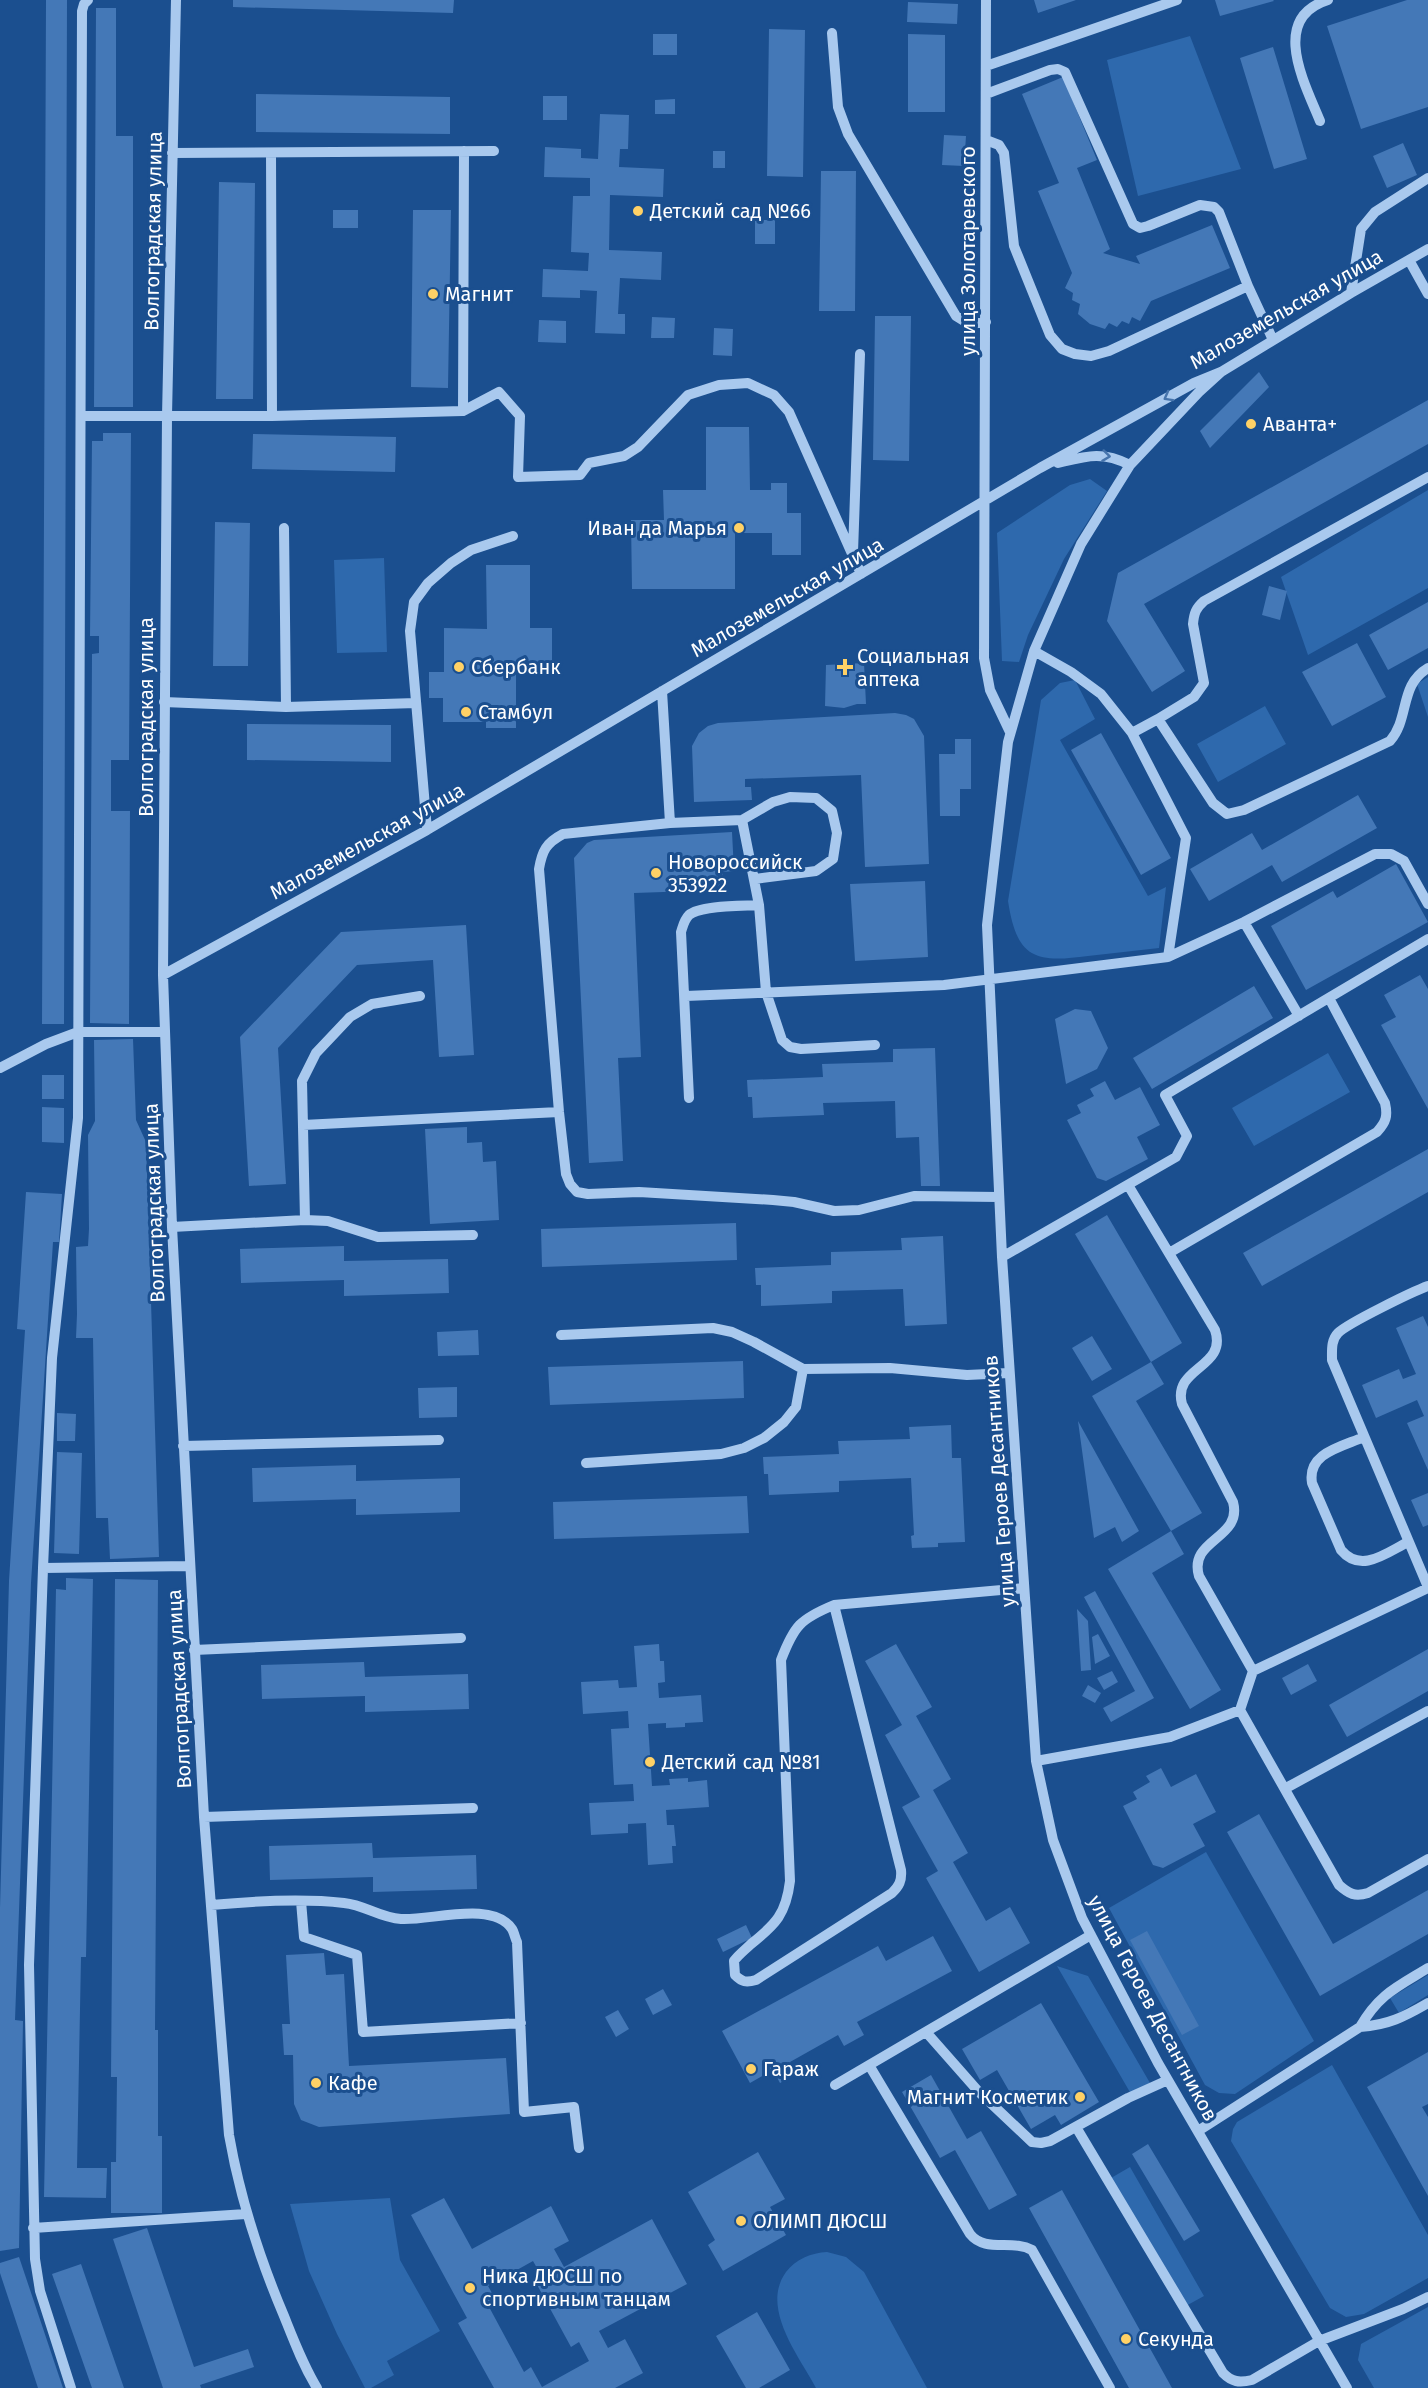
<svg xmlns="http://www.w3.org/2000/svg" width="1428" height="2388" font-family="'Fira Sans',sans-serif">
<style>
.green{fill:#2e69ad}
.building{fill:#4478b7;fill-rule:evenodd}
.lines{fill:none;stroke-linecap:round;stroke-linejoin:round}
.minor{stroke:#a9c9ee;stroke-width:10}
.oneway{stroke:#4674ac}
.poi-dot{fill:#ffd166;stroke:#1b4f8f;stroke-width:2}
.labels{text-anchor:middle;stroke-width:6;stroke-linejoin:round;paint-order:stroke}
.poi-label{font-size:20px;fill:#fff;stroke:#1b4f8f;text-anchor:start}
.street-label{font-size:20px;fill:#fff;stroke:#1b4f8f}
</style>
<rect width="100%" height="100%" fill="#1b4f8f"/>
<path class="green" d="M1190,36L1241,169L1138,196L1107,60Z
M1090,479L1107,491L1064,559L1028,635L1019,662L1002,661L997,533L1070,485Z
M1428,490V588L1308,655L1281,577Z
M384,558L387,652L337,653L334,560Z
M1428,677V717L1417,684Z
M1075,680L1095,719L1060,740L1148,896L1166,887L1159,948C1135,951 1112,953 1088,956C1035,963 1017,959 1008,901L1041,700L1060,683Z
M1265,706L1286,744L1218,782L1197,744Z
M1328,1053L1350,1092L1254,1146L1232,1108Z
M1206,1852L1314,2041L1235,2094L1219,2093L1205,2085L1109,1908Z
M1057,1966L1088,1976L1150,2083L1131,2094Z
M1428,1975V1995L1399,2013L1390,1998Z
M1332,2065L1428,2235V2278L1364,2314L1346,2317L1330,2308L1231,2141L1233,2129L1237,2122Z
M1130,2167L1204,2296L1184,2307L1111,2178Z
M390,2198L400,2260L440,2331L387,2361L394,2375L371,2388H365L337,2334L309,2271L290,2204Z
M827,2252L846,2257L864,2272L927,2388H816C799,2356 760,2308 786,2272C796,2259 811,2253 827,2252Z
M1428,2307V2388H1374L1358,2360L1361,2344Z"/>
<path class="building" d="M46,0H67L64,1024H42Z
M233,0H454L453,13L233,7Z
M1034,0H1076L1038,13Z
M1215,0H1273L1274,1L1220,16Z
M1407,0H1428V107L1361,129L1327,26Z
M908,2L958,4L957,24L907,22Z
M96,8H116V136H133V407H94Z
M769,29L805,30L803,177L767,176Z
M653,34H677V55H653Z
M908,34L945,35V112H908Z
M1273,47L1307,159L1274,169L1240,58Z
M1063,77L1097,160L1077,168L1110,249L1103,253L1140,264L1136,256L1212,225L1230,268L1151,301L1140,321L1132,317L1129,324L1122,321L1117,327L1109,323L1105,329L1090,324L1078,314L1080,304L1072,300L1073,293L1065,288L1072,273L1038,191L1059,183L1022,94Z
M256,94L450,97V134L256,132Z
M543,96H567V120H543Z
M675,99V114H655V100Z
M600,114L629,115L628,149H620L619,167L664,169L663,197L610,195L609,250L662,252L661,280L620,278L618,314H625V334L595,333L597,291L580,290V298L542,297L543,269L588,271L589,253L571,252L573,196H590V178L544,177L545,147L581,149V158L598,159Z
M944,135L966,136L964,166L942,165Z
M1403,143L1417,175L1387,188L1373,156Z
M713,151H725V168H713Z
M821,171H856L855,311H819Z
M219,182L255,183L253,399H216Z
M333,210H358V228H333Z
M413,210H451L448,388L411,387Z
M755,220H775V244H755Z
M875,316H911L909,461L873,460Z
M652,317L675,318L674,338H651Z
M539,320L566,321V343L538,342Z
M714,328L733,329L732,356L713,355Z
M1259,372L1269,387L1210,448L1200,431Z
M1428,400V444L1144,604L1185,671L1152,692L1107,621L1118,573Z
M706,427H749L750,490H771V483H787V513H801V555H772V533H735V589H632L631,520H664L663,490H706Z
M103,433H131L129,760H111V811H130L129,1024L90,1023L92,654L99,653V636H90L92,441H103Z
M253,434L396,437L395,472L252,469Z
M215,522L250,523L248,666H213Z
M486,565H530V628H552V671H516V728H486V722H443V698H429V672H444V628L487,629Z
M1269,586L1287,591L1280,620L1262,615Z
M1428,602V648L1388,670L1369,635Z
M1357,643L1386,697L1332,726L1302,672Z
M864,663L866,704H857L844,708L825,706L826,665Z
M895,713L906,715L914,719L924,736L929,864L865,867L861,775L745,779V787H751L752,800L694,802L692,746L699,733L708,726L718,723Z
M247,724L391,725V762L247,760Z
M1101,733L1171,858L1141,875L1071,750Z
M955,739H971V789H960V816H940L939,754H955Z
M1358,795L1377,828L1282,882L1272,865L1209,901L1190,869L1252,833L1262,850Z
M732,832L734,871L723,872V890L634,893L641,1057L618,1058L623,1161L589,1163L574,858L587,843L594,840Z
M1396,864L1428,922L1306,990L1271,926L1333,891L1337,898Z
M925,881L928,957L855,961L850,884Z
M466,925L474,1055L439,1057L433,960L357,965L278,1048L286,1184L249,1186L240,1037L341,932Z
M1420,975L1428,989V1109L1381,1025L1396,1017L1384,995Z
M1254,986L1273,1018L1152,1089L1133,1058Z
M1075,1009L1091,1011L1108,1048L1097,1069L1066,1084L1055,1019Z
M133,1039L136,1120L146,1142L159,1557L110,1559L108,1518H96L93,1338H76L77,1314L76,1247L88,1246L89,1229L88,1135L95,1121L94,1040Z
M935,1048L940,1186H921L919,1137L896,1138L895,1101L823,1103L824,1115L753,1118L752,1097H748L747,1080L823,1077L822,1064L893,1062V1049Z
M42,1075H64V1099H42Z
M1105,1081L1115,1100L1140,1087L1160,1125L1137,1137L1148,1159L1106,1181L1097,1178L1067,1120L1081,1113L1077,1105L1094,1096L1090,1089Z
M42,1107L64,1108V1143L42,1142Z
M467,1127V1143L482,1142L483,1162L496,1161L499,1220L430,1224L425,1129Z
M1428,1149V1192L1262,1286L1243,1253Z
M26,1192L62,1194L59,1242H53L31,1583L15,2020L23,2021L19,2248L0,2251V1908L9,1581L25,1330L17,1329Z
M1107,1215L1182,1343L1151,1362L1075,1234Z
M736,1223L737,1260L542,1267L541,1229Z
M943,1236L947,1324L905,1326L903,1289L832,1291V1303L761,1306V1285H756L755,1268L831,1265V1252L902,1250L901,1238Z
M344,1246V1261L448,1259L449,1293L344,1296V1280L241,1283L240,1249Z
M1423,1316L1428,1327V1470L1407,1423L1424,1416L1417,1400L1376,1418L1362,1385L1399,1369L1403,1379L1416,1374L1396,1328Z
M478,1330L479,1355L438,1356L437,1332Z
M1092,1336L1112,1369L1092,1381L1072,1348Z
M743,1361L744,1398L550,1405L548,1367Z
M1151,1362L1164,1384L1136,1401L1202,1513L1171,1531L1092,1396Z
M457,1387V1417L419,1418L418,1388Z
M57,1413L76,1414L75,1441H57Z
M1078,1421L1139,1531L1122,1542L1115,1527L1094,1538Z
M951,1425L952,1458H961L965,1542L938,1543V1547L912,1548L911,1536L914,1535L911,1478L839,1481V1492L769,1495L768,1474H764L763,1457L839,1454L838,1441L910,1439L909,1427Z
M57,1452L82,1453L79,1554L54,1553Z
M356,1465V1481L460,1478V1512L356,1515V1499L253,1502L252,1468Z
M1428,1493V1525L1423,1527L1411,1500Z
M747,1496L749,1533L554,1539L553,1502Z
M1171,1531L1184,1554L1152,1573L1221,1690L1190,1709L1108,1569Z
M66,1578L93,1579L86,1957H81L77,2168H107L106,2198L44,2197L56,1589L66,1590Z
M115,1579L158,1580L155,2030H158V2136H162V2213H111V2162H116L117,2077H111Z
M1095,1591L1154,1698L1111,1722L1103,1708L1135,1691L1084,1597Z
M1077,1609L1088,1621L1091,1670L1081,1671Z
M1098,1634L1110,1656L1095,1664L1092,1637Z
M659,1644L660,1661H664L665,1682L658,1683L659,1698L701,1695L703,1722L685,1723V1727L666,1728V1723L648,1724L652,1786L670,1785L669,1779L688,1778V1782L707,1780L709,1807L666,1810L667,1825H674L676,1846H672L673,1863L648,1865L646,1823L628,1824V1833L591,1835L589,1803L634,1801L633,1784L614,1785L611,1729L629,1728L628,1711L583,1714L581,1682L618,1680L619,1688L637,1687L634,1646Z
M896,1644L932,1707L916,1716L951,1779L933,1790L968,1853L953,1862L986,1921L1010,1907L1030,1943L979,1972L926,1878L938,1871L902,1807L920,1797L885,1735L902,1725L865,1661Z
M1428,1649V1691L1347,1737L1329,1705Z
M364,1662L365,1677L468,1674L469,1709L365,1712V1696L262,1699L261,1665Z
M1308,1664L1317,1681L1291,1695L1282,1678Z
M1112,1671L1118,1682L1104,1690L1097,1678Z
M1088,1685L1101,1693L1095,1703L1082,1696Z
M1161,1768L1171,1787L1196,1774L1216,1812L1193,1824L1205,1846L1163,1868L1153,1865L1123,1806L1137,1799L1133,1792L1150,1782L1146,1776Z
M1259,1814L1333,1944L1428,1890V1934L1320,1996L1227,1832Z
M372,1843L373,1858L476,1855L477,1889L373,1892V1877L270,1880L269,1846Z
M746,1925L752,1938L723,1952L717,1939Z
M1147,1931L1199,2026L1182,2035L1130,1940Z
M933,1936L952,1971L857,2022L864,2035L844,2046L838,2035L790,2062L797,2074L780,2083L773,2070L750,2083L722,2031L878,1946L886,1961Z
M324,1953L326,1975L344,1974L349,2066L506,2058L510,2114L319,2127L301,2120L294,2104L293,2055H284L282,2024H290L286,1955Z
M663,1989L672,2005L653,2015L645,1999Z
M1041,2003L1099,2102L1061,2125L1055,2115L1031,2129L997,2070L980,2080L962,2049Z
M618,2010L629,2029L616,2037L605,2017Z
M1428,2052V2104L1422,2107L1428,2117V2196L1367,2087Z
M931,2075L967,2139L981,2131L1017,2195L989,2210L955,2150L940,2158L902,2092Z
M1148,2144L1200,2231L1184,2241L1132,2154Z
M758,2152L785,2199L770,2207L786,2235L723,2271L708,2245L715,2240L688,2192Z
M1062,2190L1172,2388H1129L1029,2208Z
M444,2198L472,2249L551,2206L569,2241L554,2249L564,2267L652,2219L687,2284L599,2331L608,2348L625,2339L643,2373L615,2388H494L458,2323L467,2318L411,2215ZM533,2261L542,2277L535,2281L571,2347L579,2342L589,2361L542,2387L531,2367L524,2372L488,2305L496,2300L488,2286Z
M147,2228L194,2367L248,2349L254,2367L200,2385L201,2388H163L113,2239Z
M19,2257L63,2388H38L0,2273V2263Z
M81,2264L124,2388H92L52,2274Z
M757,2312L790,2370L759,2388H746L716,2336Z"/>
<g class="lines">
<path class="minor" d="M176,0L167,416L163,975L172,1227L204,1817L229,2135C240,2198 259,2257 284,2316C294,2341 303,2365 317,2388
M986,0L984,658L990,690L1010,732
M832,33L838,107L848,134L956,316L969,324L986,322
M986,66L1177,0
M986,94L1050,70L1058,69L1065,72L1133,224L1140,228L1148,226L1200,205L1214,207L1219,212L1248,286
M1320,121C1305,84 1269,18 1328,0
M986,140L999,145L1004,153L1014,246L1050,335L1062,349L1075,354L1091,356L1109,351L1248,286L1273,340
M172,153L494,151
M271,153L272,416
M1409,260L1428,294
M1351,293L1361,229L1375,212L1428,178
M1221,372L1199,392L1130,465L1081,544L1034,651L1008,742L987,925L1002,1257L1036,1761L1053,1840L1082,1918L1158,2063L1347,2388
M463,411L464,151
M82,416H272L463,411L499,392L520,416L518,477L580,475L589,463L624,456L638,447L688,395L719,385L748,383L774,395L789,412L861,574
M1058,463C1087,456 1102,451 1130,465
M284,528L286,707
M853,552L860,354
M1034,651L1071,672L1101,694L1132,733L1158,719L1213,803L1227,814L1244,810L1390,741C1410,718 1399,685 1428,668
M662,691L670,823L742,820L773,802L790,797L816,798L832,811L837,833L833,859L816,871L755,879
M164,702L286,707L416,703
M1158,719L1194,697L1204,683L1193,624C1194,613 1196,608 1204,601L1428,477
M1132,733L1186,838L1168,957
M742,820L759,905L766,992L782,1040L790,1047L801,1049L875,1045
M670,823L563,834C546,843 542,851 539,869L559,1112L566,1174L570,1184L577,1192L588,1194L639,1192L773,1200L794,1202L834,1211L859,1210L914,1196L999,1197
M427,830L410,631L414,602L428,583L451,563L471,550L513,536
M1244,922L1299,1016
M163,975L427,830L1040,468L1194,383L1221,372L1351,293L1428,249
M686,996L944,985L1168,957L1244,922L1375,854H1391L1404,861L1428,904
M0,1068L46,1044L78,1032H165
M689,1098L681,932C683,926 684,920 689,915C700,905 743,906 759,905
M303,1125L559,1112
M1128,1185L1215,1330C1228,1368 1172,1367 1182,1404L1233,1502C1243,1539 1188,1539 1199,1576L1253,1671
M305,1220L302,1081L316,1053L350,1017L372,1004L420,996
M172,1227L305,1220L328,1221L378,1237L473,1235
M1169,1253L1377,1132C1386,1122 1388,1116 1385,1103L1329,998
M1002,1257L1176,1157L1187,1136L1165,1095L1428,939
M1428,1286C1414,1291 1348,1323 1338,1333C1331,1340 1332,1350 1332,1360L1428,1587
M561,1335L713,1328L732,1332L754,1342L803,1369L890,1368L967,1375L1009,1373
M1364,1437C1341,1447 1307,1453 1312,1483L1341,1550C1361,1574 1386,1553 1408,1542
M183,1446L439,1440
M586,1463L721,1454L744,1448L764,1438L784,1422L796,1407L803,1369
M43,1568L190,1566
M834,1605L901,1870C902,1881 899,1886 892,1893L756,1980C746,1983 742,1982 735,1975L734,1961C739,1954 745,1950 751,1944C776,1924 786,1914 790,1881L781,1660C794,1626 800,1619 834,1605L1024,1588
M194,1650L461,1638
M1240,1710L1339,1885C1349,1894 1355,1897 1368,1893L1428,1859
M1036,1761L1170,1737L1240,1710L1253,1671L1428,1588
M1286,1788L1428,1711
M204,1817L473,1808
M301,1901L304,1937L357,1955L363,2032L521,2023
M211,1905C254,1901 300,1898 344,1903C365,1905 380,1918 401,1919C430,1921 493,1900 512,1929C514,1932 515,1938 517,1942L524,2112L574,2107L579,2148
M1360,2027C1388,2025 1404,2017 1428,2003
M926,2032L978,2091L1032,2142L1041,2143L1050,2141L1128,2098L1168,2080
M869,2065L970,2234C985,2253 1012,2239 1032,2250L1110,2388
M835,2085L1091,1935
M1076,2127L1223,2373C1232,2382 1239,2383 1252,2380L1319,2341L1403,2309L1428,2297
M1198,2131L1360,2027C1379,1994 1397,1987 1428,1968
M33,2228L246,2214
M71,2388L40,2291L35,2259L29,1965L43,1568L52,1358L78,1118L82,11L84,4L88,0"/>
</g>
<defs><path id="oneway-chevron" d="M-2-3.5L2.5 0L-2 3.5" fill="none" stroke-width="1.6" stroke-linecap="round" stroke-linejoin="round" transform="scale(1.5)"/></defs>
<g class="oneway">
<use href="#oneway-chevron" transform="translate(1168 397) rotate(151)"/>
<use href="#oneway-chevron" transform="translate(1106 456) rotate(7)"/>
</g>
<g class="poi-dot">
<circle cx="638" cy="211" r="6"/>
<circle cx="433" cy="294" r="6"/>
<circle cx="1251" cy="424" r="6"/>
<circle cx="739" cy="528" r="6"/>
<circle cx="459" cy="667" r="6"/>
<path d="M842 658h6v6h6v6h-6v6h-6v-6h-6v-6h6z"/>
<circle cx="466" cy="712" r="6"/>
<circle cx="656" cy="873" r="6"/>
<circle cx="650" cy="1762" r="6"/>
<circle cx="751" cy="2069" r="6"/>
<circle cx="316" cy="2083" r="6"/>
<circle cx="1080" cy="2097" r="6"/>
<circle cx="741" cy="2221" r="6"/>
<circle cx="470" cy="2288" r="6"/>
<circle cx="1126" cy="2339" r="6"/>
</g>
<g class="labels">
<g class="poi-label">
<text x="650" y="218">Детский сад №66</text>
<text x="445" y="301">Магнит</text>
<text x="1263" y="431">Аванта+</text>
<text x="727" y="535" text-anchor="end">Иван да Марья</text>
<text x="857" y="663">Социальная<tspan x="857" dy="23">аптека</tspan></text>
<text x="471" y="674">Сбербанк</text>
<text x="478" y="719">Стамбул</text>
<text x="668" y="869">Новороссийск<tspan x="668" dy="23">353922</tspan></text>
<text x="662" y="1769">Детский сад №81</text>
<text x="763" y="2076">Гараж</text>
<text x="328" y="2090">Кафе</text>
<text x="1068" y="2104" text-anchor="end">Магнит Косметик</text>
<text x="753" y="2228">ОЛИМП ДЮСШ</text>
<text x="482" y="2283">Ника ДЮСШ по<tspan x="482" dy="23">спортивным танцам</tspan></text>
<text x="1138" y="2346">Секунда</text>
</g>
<g class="street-label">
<text transform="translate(153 231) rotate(-89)" y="7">Волгоградская улица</text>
<text transform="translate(968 251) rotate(-90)" y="7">улица Золотаревского</text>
<text transform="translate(1286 309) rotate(-30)" y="7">Малоземельская улица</text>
<text transform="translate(787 597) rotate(-30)" y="7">Малоземельская улица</text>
<text transform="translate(146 717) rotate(-90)" y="7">Волгоградская улица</text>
<text transform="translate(367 841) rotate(-29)" y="7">Малоземельская улица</text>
<text transform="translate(154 1203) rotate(-92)" y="7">Волгоградская улица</text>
<text transform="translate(999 1481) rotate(-94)" y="7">улица Героев Десантников</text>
<text transform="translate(179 1689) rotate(-93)" y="7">Волгоградская улица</text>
<text transform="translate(1153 2008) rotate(62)" y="7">улица Героев Десантников</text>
</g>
</g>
</svg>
